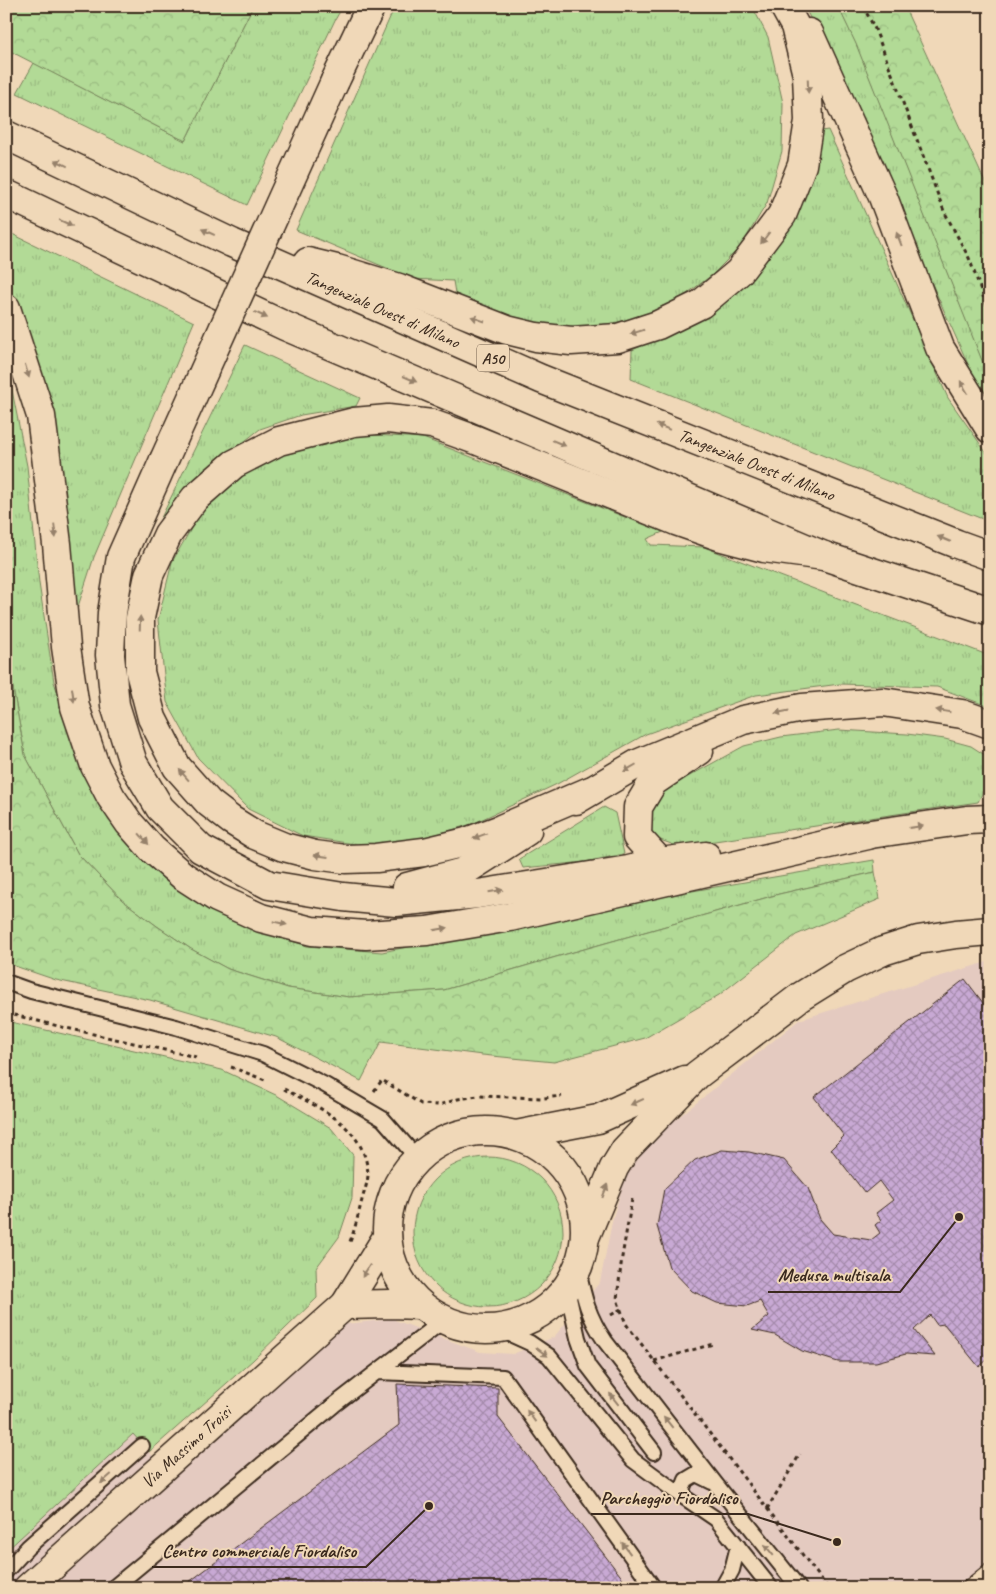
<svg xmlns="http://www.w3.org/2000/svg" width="996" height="1594" font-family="Caveat,sans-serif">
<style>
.built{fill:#e4cac0}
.grass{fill:url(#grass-tufts);stroke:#76825a}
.forest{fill:url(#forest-crowns);stroke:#76825a}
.building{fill:url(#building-cross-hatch);stroke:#3b2a1e}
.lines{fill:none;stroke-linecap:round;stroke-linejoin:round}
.lane-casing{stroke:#3b2a1e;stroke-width:18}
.secondary-casing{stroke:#3b2a1e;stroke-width:31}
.highway-casing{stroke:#3b2a1e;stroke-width:31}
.path{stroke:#3b2a1e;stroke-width:3;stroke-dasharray:4 4;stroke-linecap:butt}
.lane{stroke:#f0d8b8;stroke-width:14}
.secondary{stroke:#f0d8b8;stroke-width:28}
.highway{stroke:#f0d8b8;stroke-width:28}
.highway-bridge-casing{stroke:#3b2a1e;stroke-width:31;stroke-linecap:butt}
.highway-bridge{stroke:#f0d8b8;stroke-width:28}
.oneway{fill:#96816b}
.labels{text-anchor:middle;stroke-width:4;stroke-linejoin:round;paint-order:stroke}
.shield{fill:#f0d8b8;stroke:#715e4c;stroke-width:1}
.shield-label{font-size:16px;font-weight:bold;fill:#3b2a1e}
.street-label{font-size:18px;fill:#3b2a1e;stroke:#f0d8b8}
.leader{fill:none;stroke:#3b2a1e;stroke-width:2}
.callout-dot{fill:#3b2a1e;stroke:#f0d8b8;stroke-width:2}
.callout-label{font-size:19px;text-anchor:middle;font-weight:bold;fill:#3b2a1e;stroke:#f0d8b8;stroke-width:4;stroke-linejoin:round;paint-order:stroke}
</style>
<defs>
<pattern id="grass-tufts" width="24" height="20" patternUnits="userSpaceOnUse" patternTransform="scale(1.25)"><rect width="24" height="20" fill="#b2da96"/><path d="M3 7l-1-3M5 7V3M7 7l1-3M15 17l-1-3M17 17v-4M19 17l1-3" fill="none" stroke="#9abb81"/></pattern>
<pattern id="forest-crowns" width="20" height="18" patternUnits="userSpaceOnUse" patternTransform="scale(1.25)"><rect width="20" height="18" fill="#b2da96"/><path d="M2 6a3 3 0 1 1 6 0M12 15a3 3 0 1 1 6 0" fill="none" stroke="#9abb81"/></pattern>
<pattern id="building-cross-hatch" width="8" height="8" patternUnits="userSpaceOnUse" patternTransform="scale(1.25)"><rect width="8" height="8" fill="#c8a9d4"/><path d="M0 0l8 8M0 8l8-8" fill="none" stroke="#a48aab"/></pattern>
</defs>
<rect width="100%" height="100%" fill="#f0d8b8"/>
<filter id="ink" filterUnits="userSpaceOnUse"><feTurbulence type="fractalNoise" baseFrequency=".02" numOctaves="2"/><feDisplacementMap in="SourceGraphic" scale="10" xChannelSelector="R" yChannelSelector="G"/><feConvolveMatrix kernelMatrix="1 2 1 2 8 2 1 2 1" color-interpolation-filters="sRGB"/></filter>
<g filter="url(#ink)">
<path class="built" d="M990,961V1588H8L6,1551L133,1434L169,1475L337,1325L392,1319L480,1352L513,1354L554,1337L600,1282L613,1217L625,1179L644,1145L799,1020Z"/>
<path class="grass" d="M253,6H343L335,20L247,205L17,93L34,63L185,141Z
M395,6H752L768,37L783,103L782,151L767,203L741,246L712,275L676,302L630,320L582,328L517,321L456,299L453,281L413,279L296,230Z
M804,6H838L856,43L985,367L990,363V405L972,373L833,63Z
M828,130L948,398L990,458V522L631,379L632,350L689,326L736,294L766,260L797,208L815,132Z
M6,231L194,322L94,557L73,622L6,301Z
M245,345L360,398L356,406L301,415L260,429L231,452L161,523L160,520Z
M6,371L10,380L27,466L39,583L54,682L90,788L136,849L187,895L239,923L307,946L382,952L692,891L874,860L875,872L779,894L556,957L444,990L349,997L288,988L228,969L191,949L157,926L122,900L78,854L25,755L8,661L6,634Z
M357,434L423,438L663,532L647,539L651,545L704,547L990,656V707L937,687L840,684L756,695L646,734L557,784L472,824L386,849L303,836L248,809L198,758L167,702L158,620L172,562L196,520L235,477L299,446Z
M839,730L907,734L945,739L971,746L988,757L990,778L978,802L708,842L674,845L655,838L644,818L648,803L673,785L744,746L781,737Z
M604,807L615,813L624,854L585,862L523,868L519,859Z
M6,1021L222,1070L278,1096L331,1128L353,1155L352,1198L339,1237L316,1268L317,1298L253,1360L149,1452L133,1434L6,1551Z
M413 1232a75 75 0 1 1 150 0a75 75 0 1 1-150 0Z"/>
<path class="forest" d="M6,6H253L185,141L6,49Z
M838,6H904L990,193V363L985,368L856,44Z
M6,634L8,661L25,755L78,854L122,900L157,926L191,949L228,969L288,988L349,997L444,990L556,957L779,894L875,872L880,899L796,935L719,995L645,1038L554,1062L482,1055L381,1042L361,1081L276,1037L150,1000L56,980L6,963Z"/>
<path class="building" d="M965,979L990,1012V1117L983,1122L990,1131V1360L989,1358L979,1367L944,1324L937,1325L930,1315L914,1330L935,1356L906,1354L876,1362H838L802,1351L775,1335L752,1330L769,1316L760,1301L747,1306L717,1303L692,1291L669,1267L657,1226L664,1189L695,1160L722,1150L749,1152L784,1160L808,1188L820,1219L833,1234L871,1240L880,1233L875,1225L881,1220L876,1213L893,1200L879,1181L865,1193L831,1149L844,1136L814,1097Z
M397,1384L498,1388V1417L630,1588H181L399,1425Z"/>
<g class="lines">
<defs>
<path id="lane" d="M6,982L31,991L176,1027L263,1054L325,1085L383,1119L417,1158
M578,1270C584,1298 588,1316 605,1341L715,1483L799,1588
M567,1289L578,1338L588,1366L654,1452
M499,1329L530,1343L549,1356L633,1460L675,1491L716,1519L771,1588
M377,1372L503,1377L654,1588
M686,1498L682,1490L686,1480L696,1474L712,1482
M6,1571L28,1547L142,1446
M113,1588L334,1405L444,1320
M722,1588L732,1570L738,1546
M969,1588L990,1571"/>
<g id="secondary">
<circle cx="486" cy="1230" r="99"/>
<path d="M516,1135L598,1119L685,1080"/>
<path d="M586,1235L614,1168L625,1150L697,1075L800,997L845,969L883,951L918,940L956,934L990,931"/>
<path d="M345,1305L390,1304L420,1305"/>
<path id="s1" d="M28,1588L345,1305L387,1237"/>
</g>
<g id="highway">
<path d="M809,33L883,197L940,348L990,429"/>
<path d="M335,81L371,6"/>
<path id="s2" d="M6,135L232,243L541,379L957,544L990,556"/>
<path d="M6,194L285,326L824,556L990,611"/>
<path d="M308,262L337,269L399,288L507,330L536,337L571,341L618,338L658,325L701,304L739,272L782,215L802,165L809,121L807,75L795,26L784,6"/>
<path d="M6,308L41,416L57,544L66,647L75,707L95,766L111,797L129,823L152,849L183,876L217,898L261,918L312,931L366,935L427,931L510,917L868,835"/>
<path d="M164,460L121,557L112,613L110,655L115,705L133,763L160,808L201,849L269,885L343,897L396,902L478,894L628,870L660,862L706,856"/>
<path d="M590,791L501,829L466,842L424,852L376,858L345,859L315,855L284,847L255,835L231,820L209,803L177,767L152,718L140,672V618L149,575L168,534L195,498L234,464L279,441L354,422L388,419L432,424L476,440L676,521L722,537L764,548L824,556"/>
<path d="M576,800L637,764L743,720L802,708L883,702L962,714L990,724"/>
<path d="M850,837L967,820L990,819"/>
<path d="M660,862L637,837L638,807L653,782L699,751"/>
<path d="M407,887L463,872L527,831"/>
</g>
</defs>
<use href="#lane" class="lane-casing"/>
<use href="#secondary" class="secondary-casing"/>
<use href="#highway" class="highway-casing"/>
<path class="path" d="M863,6L875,29L944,211L969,258L986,304L990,320
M6,1013L62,1027L196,1057
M231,1067L265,1080
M284,1089C321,1109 365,1126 368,1174C368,1182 364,1192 362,1200C358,1215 355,1230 349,1244
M374,1091L382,1080L421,1104L439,1105L458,1099L478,1096L544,1098L562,1096
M632,1199L622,1257L617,1299L626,1324L828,1588
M611,1315L621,1309
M654,1361L713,1344
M767,1509L800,1454"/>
<use href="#lane" class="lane"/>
<use href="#secondary" class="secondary"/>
<use href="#highway" class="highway"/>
<defs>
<path id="highway-bridge" d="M164,460L335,81"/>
</defs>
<use href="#highway-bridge" class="highway-bridge-casing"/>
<use href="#highway-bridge" class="highway-bridge"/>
</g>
<defs><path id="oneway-solid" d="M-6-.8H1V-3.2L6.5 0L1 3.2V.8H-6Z" transform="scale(1.25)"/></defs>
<g class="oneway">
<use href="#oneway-solid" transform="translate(808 86) rotate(88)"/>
<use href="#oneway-solid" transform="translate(61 163) rotate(-154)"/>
<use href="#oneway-solid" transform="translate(66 223) rotate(25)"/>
<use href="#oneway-solid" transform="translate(208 232) rotate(-155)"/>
<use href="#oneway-solid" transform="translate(765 238) rotate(127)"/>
<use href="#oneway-solid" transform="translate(899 239) rotate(-111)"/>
<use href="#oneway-solid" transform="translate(261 315) rotate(25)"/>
<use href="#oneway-solid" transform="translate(478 319) rotate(-160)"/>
<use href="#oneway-solid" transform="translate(637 332) rotate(163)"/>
<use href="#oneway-solid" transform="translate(27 371) rotate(73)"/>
<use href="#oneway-solid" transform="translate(410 379) rotate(23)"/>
<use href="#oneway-solid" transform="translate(964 387) rotate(-121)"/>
<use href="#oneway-solid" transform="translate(663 427) rotate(-158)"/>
<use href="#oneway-solid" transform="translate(559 443) rotate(23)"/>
<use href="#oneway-solid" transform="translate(55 531) rotate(83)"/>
<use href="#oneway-solid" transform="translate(944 539) rotate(-158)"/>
<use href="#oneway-solid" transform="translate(140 623) rotate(-88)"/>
<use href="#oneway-solid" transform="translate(73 695) rotate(82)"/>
<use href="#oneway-solid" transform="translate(943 711) rotate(-171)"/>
<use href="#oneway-solid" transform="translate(782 712) rotate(169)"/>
<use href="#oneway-solid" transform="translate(630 768) rotate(150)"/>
<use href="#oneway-solid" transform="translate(184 775) rotate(-131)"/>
<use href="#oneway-solid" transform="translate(916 827) rotate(-8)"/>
<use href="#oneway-solid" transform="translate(480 836) rotate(160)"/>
<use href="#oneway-solid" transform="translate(144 839) rotate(49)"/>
<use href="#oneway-solid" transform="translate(321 856) rotate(-172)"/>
<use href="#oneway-solid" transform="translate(496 891) rotate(-9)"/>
<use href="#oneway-solid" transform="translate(280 923) rotate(14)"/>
<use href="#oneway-solid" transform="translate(441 929) rotate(-10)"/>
<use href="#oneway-solid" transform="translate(637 1102) rotate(156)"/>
<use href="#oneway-solid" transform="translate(605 1191) rotate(-69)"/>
<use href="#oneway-solid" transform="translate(366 1271) rotate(122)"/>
<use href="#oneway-solid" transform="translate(542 1352) rotate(36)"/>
<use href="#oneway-solid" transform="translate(614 1399) rotate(-128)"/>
<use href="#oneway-solid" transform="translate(531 1416) rotate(-126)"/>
<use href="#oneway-solid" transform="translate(668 1422) rotate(-128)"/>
<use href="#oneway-solid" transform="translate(106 1479) rotate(139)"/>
<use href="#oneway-solid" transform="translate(626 1548) rotate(-126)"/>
<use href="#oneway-solid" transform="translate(769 1550) rotate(-129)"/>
</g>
</g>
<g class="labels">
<rect class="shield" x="477" y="344.5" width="32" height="27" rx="4"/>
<g class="shield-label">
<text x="493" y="364">A50</text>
</g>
<g class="street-label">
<text dy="6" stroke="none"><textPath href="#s2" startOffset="415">Tangenziale Ovest di Milano</textPath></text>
<text dy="6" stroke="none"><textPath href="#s2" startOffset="820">Tangenziale Ovest di Milano</textPath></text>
<text dy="6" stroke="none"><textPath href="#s1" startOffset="212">Via Massimo Troisi</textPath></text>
</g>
</g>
<path class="leader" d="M959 1217L900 1292H768M837 1542L748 1514H591M429 1506L366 1567H152"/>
<g class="callout-dot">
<circle cx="959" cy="1217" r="5"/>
<circle cx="837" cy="1542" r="5"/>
<circle cx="429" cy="1506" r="5"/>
</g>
<g class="callout-label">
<text x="834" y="1281">Medusa multisala</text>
<text x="669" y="1504">Parcheggio Fiordaliso</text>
<text x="259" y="1557">Centro commerciale Fiordaliso</text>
</g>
<rect width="996" height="1594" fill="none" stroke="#f0d8b8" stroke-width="25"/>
<rect x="12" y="12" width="971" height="1569" fill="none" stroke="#3b2a1e" stroke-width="2" filter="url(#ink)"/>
</svg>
